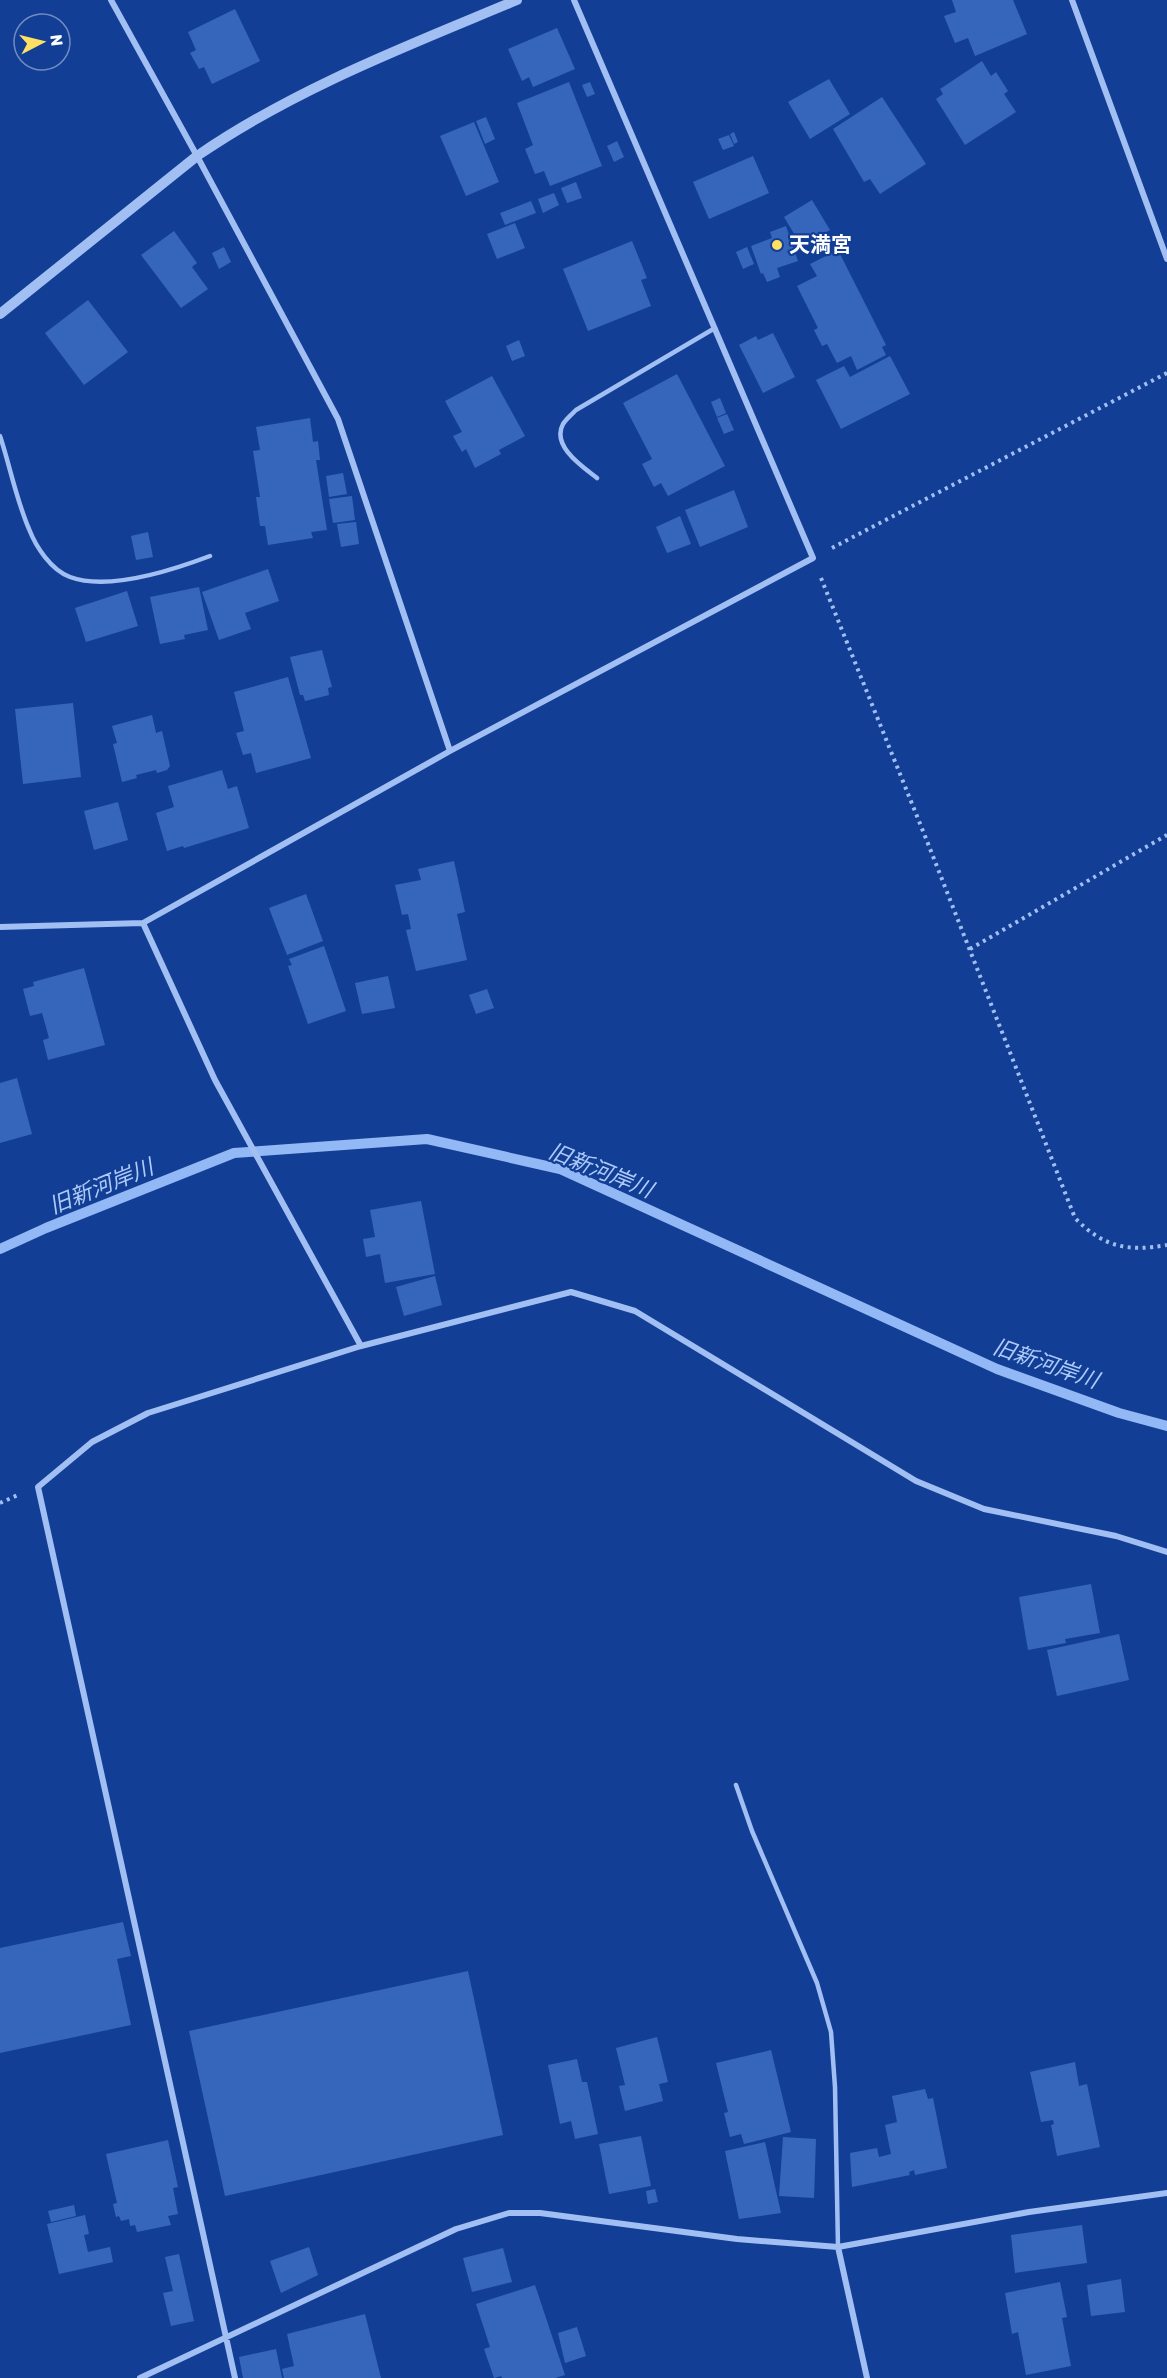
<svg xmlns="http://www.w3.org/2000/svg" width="1167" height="2378" font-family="Rubik,'Noto Sans JP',sans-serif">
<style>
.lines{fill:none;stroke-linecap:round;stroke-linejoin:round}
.stream{stroke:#93b8f6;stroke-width:10}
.building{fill:#3666bc}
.path{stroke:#a1bff3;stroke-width:4;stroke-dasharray:3 4.5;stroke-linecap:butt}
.service{stroke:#a1bff3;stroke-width:4.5}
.minor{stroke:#a1bff3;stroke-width:6}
.tertiary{stroke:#a1bff3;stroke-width:10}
.poi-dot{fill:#ffe063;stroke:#123f95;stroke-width:2}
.labels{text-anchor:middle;stroke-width:4.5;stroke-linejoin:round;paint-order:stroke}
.poi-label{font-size:21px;font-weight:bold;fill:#fff;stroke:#123f95;text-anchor:start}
.water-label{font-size:22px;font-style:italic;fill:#aecafa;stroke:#123f95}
</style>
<rect width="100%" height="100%" fill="#123f95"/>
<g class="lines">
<path class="stream" d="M0,1249L46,1228L234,1153L427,1139L560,1169L997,1369L1119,1413L1167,1426"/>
</g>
<path class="building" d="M952,0H1013L1027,34L975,56L968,38L955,43L944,16L956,12Z
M235,9L260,61L212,84L204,67L199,69L190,53L196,50L188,32Z
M557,28L575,69L533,87L529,77L522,81L508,49Z
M982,61L991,76L996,72L1008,91L1004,94L1016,112L965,145L936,99L943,94L940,89Z
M829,79L850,114L810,139L788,102Z
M569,82L602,166L550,186L544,171L535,174L525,149L533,145L517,103Z
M590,82L595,94L587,97L582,85Z
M882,97L926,164L880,194L870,179L864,182L833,129Z
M486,117L495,139L485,144L476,121Z
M474,122L499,182L466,196L440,136Z
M734,132L738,142L734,144L730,134Z
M729,135L734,146L723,150L718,139Z
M617,141L624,157L614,162L607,146Z
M753,156L769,193L709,219L693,182Z
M576,182L582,198L567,203L561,188Z
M554,193L559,205L543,213L538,199Z
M812,200L830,230L802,247L784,217Z
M531,201L536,213L505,225L500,213Z
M515,223L525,248L497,259L487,234Z
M786,226L798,261L777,268L780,277L767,282L763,273L761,274L751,246L772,238L770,232Z
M174,231L197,263L192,267L208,289L181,308L141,255Z
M632,241L647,278L641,280L651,306L588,331L563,269Z
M224,247L231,262L219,269L212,253Z
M747,247L754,264L743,269L736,252Z
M838,250L886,345L882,347L886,355L857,370L851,356L837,363L827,344L822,346L814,330L818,328L797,286L817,276L810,264Z
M88,300L128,352L84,385L45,333Z
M773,333L795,377L763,393L739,345L756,336L758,340Z
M519,340L525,356L512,361L506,346Z
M890,356L910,394L841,429L816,380L844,366L850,377Z
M677,374L725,466L668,496L661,483L654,487L642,464L652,459L623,403Z
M492,376L525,436L499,450L501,454L475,468L466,449L462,452L453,436L462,432L445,401Z
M720,398L726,413L717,417L711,402Z
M727,414L734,430L724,434L717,418Z
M310,418L313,442L318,441L320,460H316L327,530L311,532L313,538L268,545L265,526H260L256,497H260L253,451L260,450L256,427Z
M343,473L347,494L329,497L326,476Z
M734,490L748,527L700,547L685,510Z
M352,496L355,520L333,523L329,499Z
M680,516L691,544L667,553L656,527Z
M356,522L359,544L341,547L337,524Z
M148,532L153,557L136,560L131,536Z
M268,569L279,601L245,613L251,629L219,640L202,592Z
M199,587L208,630L184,635L185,639L160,644L150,597Z
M127,591L138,626L86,642L75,608Z
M322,650L332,687L328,688L329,695L305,701L303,695H300L290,657Z
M288,677L311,758L256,773L251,753L243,755L236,733L244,731L234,692Z
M73,703L81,777L23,784L15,709Z
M152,715L156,733L162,731L170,766L167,770L157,773L156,770L136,775L137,778L122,782L113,744L117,743L112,726Z
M222,770L228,789L237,786L249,828L184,848L183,846L167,851L156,813L174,807L168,786Z
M118,802L128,840L94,850L84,811Z
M454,861L465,912L457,914L467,960L416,971L406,930L411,929L408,914L402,915L395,885L421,880L418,869Z
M306,894L323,941L287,955L269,908Z
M324,946L346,1011L308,1024L288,966L292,965L289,959Z
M84,968L105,1045L48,1060L43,1040L49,1038L42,1013L30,1016L23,989L34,986L33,982Z
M388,976L395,1008L362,1014L355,983Z
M487,989L494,1008L476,1014L469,995Z
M17,1078L32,1134L0,1143V1083Z
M421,1201L435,1274L385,1283L380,1254L366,1257L363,1239L375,1237L370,1210Z
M435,1276L442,1305L404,1316L396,1287Z
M1091,1584L1100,1633L1065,1639L1066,1643L1028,1650L1019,1597Z
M1119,1634L1129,1680L1057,1696L1047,1650Z
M123,1922L131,1956L117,1959L131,2025L0,2053V1948Z
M468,1971L503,2135L225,2196L189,2031Z
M657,2037L668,2082L659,2084L663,2101L625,2111L619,2086L625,2085L616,2048Z
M771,2050L791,2132L744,2144L741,2134L730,2137L724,2113L728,2112L716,2063Z
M577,2059L582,2082H587L598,2134L575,2139L571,2121L560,2124L548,2065Z
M1075,2062L1079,2086L1087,2084L1100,2147L1057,2156L1051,2125L1054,2124L1053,2120L1041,2122L1030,2072Z
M925,2089L928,2099L933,2098L947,2168L915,2175L914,2170L909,2172L910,2175L852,2187L850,2153L877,2148L879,2157L891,2154L885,2125L897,2122L892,2096Z
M641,2136L651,2186L609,2194L599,2144Z
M783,2137L816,2139L814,2198L779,2196Z
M168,2140L178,2187L173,2188L178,2214L168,2216L171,2225L137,2232L135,2225L130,2226L129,2219L121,2221L119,2216L116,2217L113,2204L117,2203L106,2154Z
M765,2142L781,2213L739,2219L725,2151Z
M655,2189L658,2202L648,2204L646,2191Z
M74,2205L76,2216L51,2222L48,2211Z
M85,2215L89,2234L84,2235L88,2252L110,2247L113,2262L59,2274L47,2224Z
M1082,2225L1087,2263L1015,2273L1011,2235Z
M309,2247L318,2275L281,2293L270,2261Z
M503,2248L512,2282L472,2292L463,2258Z
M179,2254L194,2321L171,2326L163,2293L173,2291L165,2257Z
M1121,2279L1125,2312L1091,2316L1087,2285Z
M1060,2282L1067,2317L1062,2318L1071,2366L1026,2375L1018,2332L1012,2334L1005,2293Z
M535,2285L565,2375L555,2378H502L501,2376L494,2378L484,2349L490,2347L476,2304Z
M365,2314L381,2378H284L282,2369L294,2366L287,2334Z
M577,2327L586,2356L565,2363L558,2333Z
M276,2349L282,2378H243L239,2357Z"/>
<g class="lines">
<path class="path" d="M832,548L1167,373
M821,578L925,836L1075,1218C1103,1247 1128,1252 1167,1245
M970,949L1167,835
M0,1503L18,1495"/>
<path class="service" d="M0,436C10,466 16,499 29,529C36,547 51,570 70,577C108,591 173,570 210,556
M597,478C583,467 551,446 563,424C566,419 572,414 576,410L715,328
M736,1785L752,1831L817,1983L831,2032L835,2087L838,2247"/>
<path class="minor" d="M111,0L197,156L338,419L450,751
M1072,0L1167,259
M143,923L215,1080L361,1346
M0,927L143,923L450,751L813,558L574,0
M838,2247L867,2378
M140,2378L456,2229L509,2213H540L737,2239L838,2247L1029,2212L1167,2193
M235,2378L38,1487L92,1442L148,1413L361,1346L571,1292L635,1311L916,1481L984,1509L1116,1536L1167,1552"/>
<path class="tertiary" d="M0,314L197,156C296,88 407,46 517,0"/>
</g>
<circle class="poi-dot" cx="777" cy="245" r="6"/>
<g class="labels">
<g class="poi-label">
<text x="789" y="252">天満宮</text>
</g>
<g class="water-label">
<text transform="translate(601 1170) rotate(22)" y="8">旧新河岸川</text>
<text transform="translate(101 1186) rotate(-22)" y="8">旧新河岸川</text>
<text transform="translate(1046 1363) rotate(19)" y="8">旧新河岸川</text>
</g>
</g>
<g transform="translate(42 42) rotate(83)"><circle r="28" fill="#123f95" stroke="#718cbf" stroke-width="1.5"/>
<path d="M0-4.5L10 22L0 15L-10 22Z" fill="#ffe063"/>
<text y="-9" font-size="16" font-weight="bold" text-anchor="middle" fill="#ffffff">N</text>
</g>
</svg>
